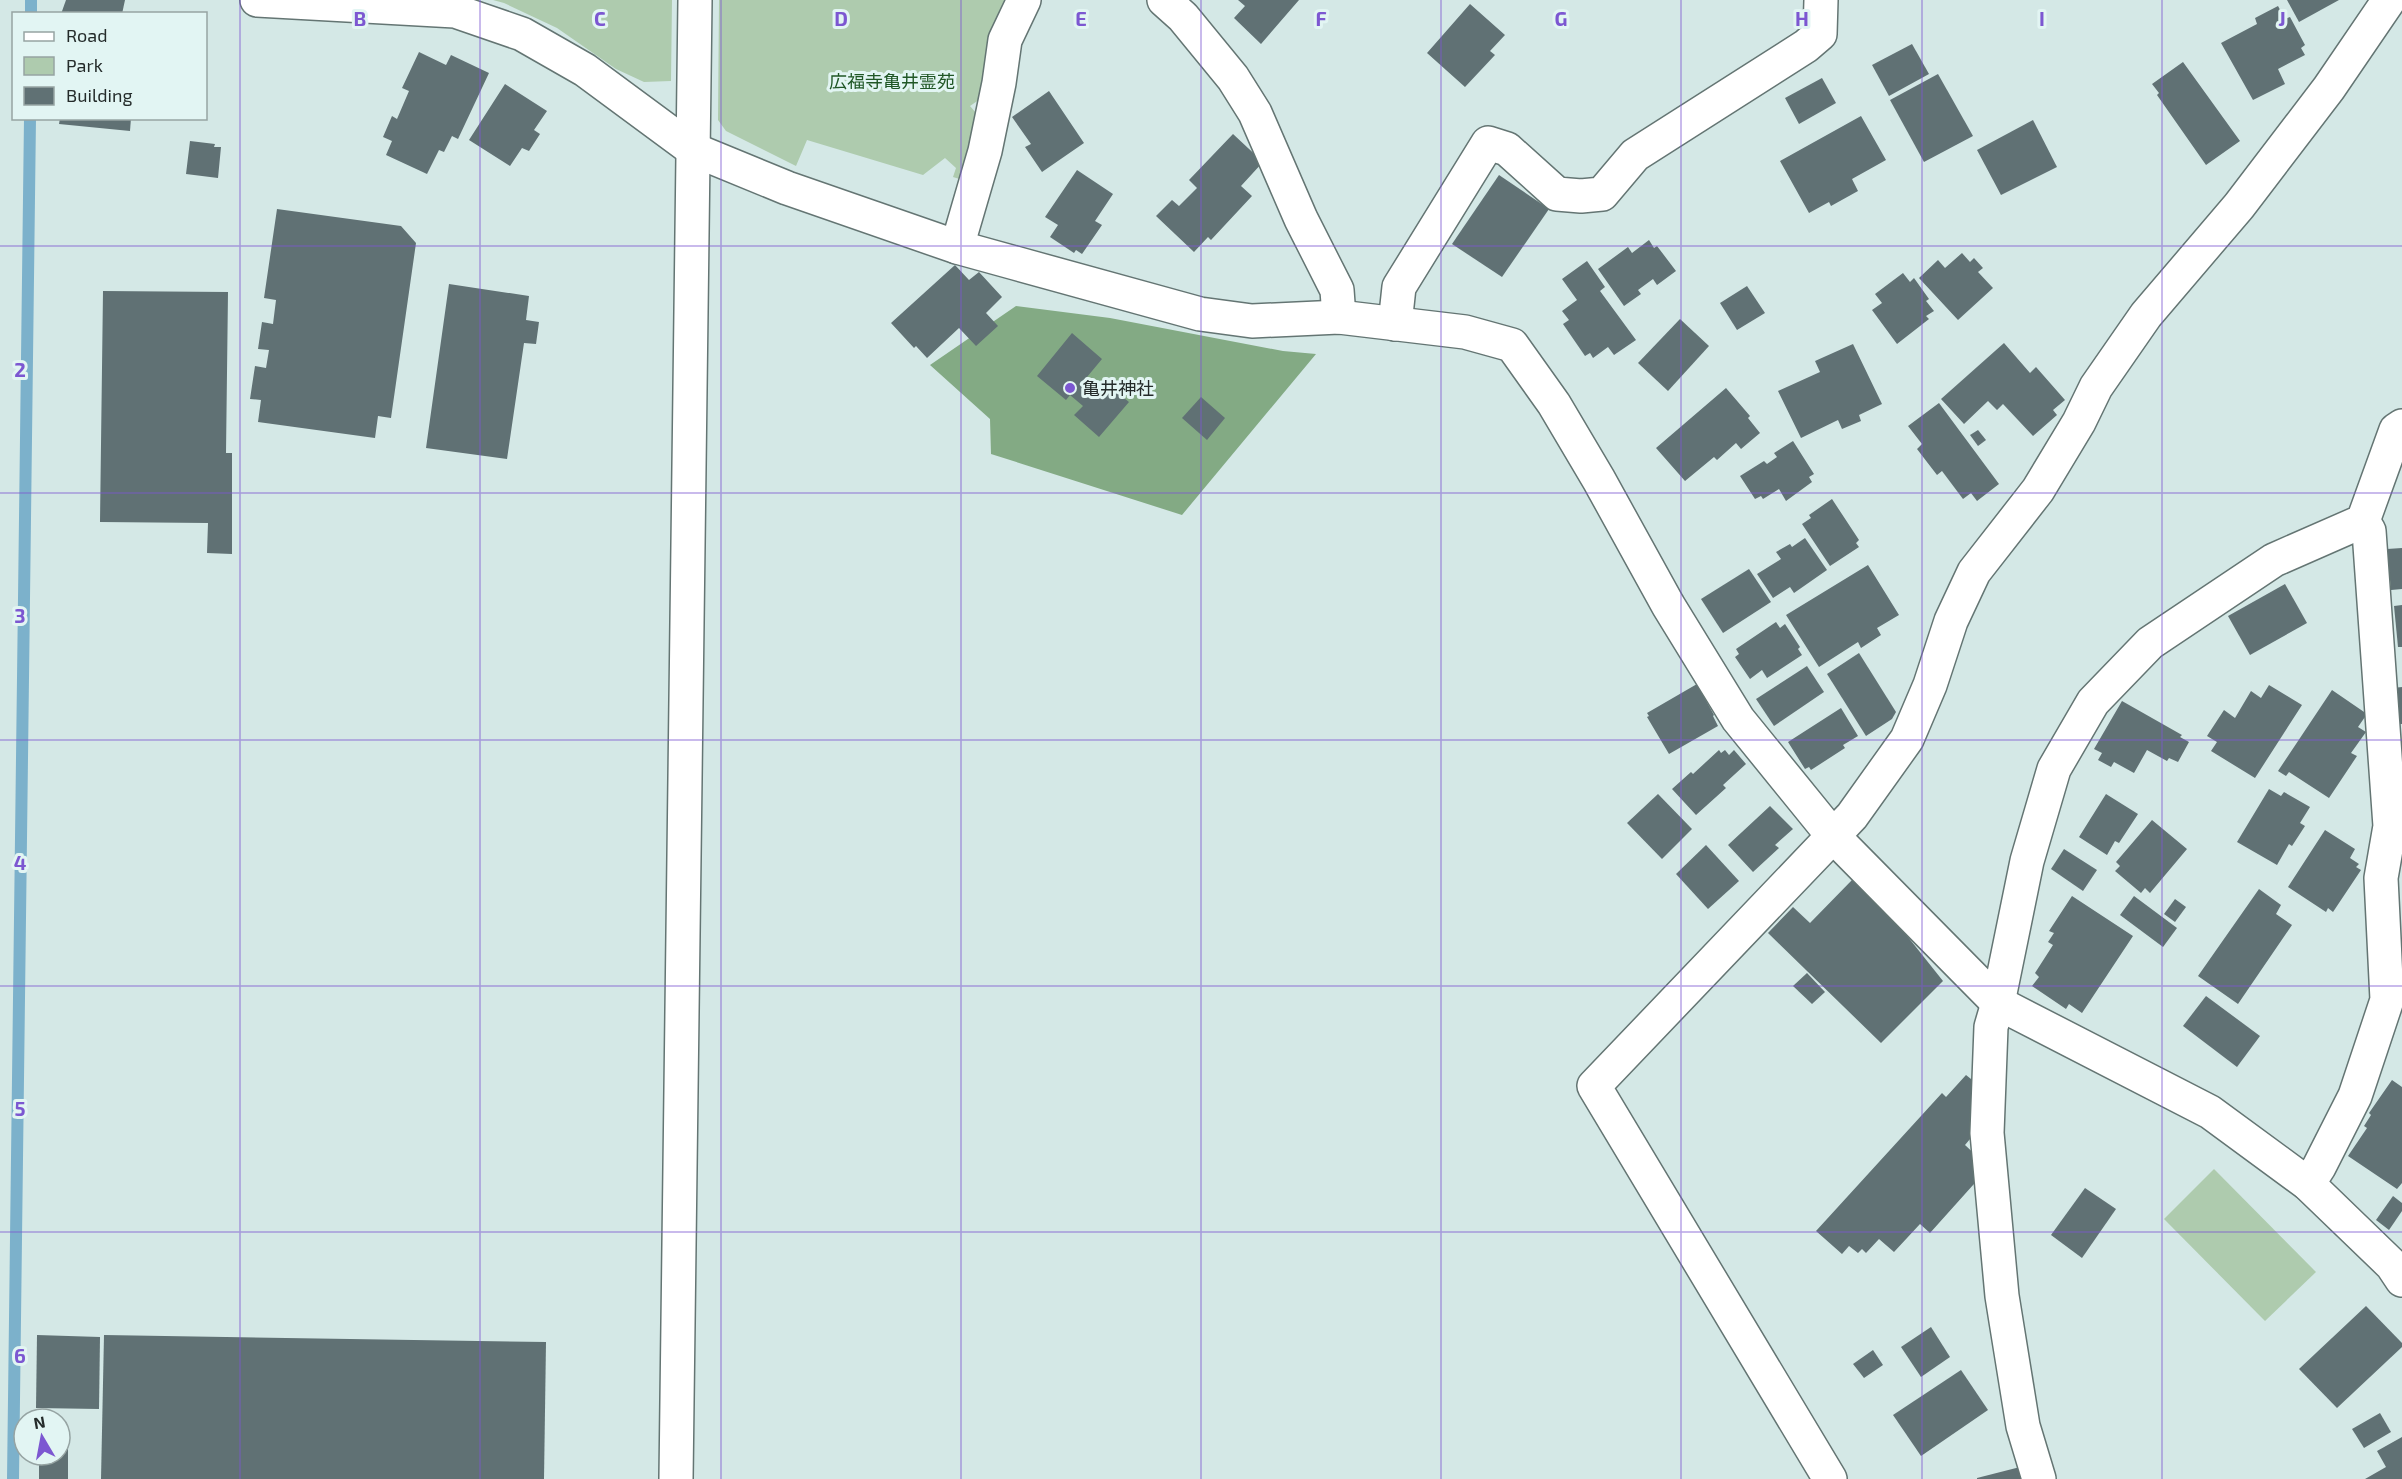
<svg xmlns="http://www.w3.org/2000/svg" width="2402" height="1479" viewBox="0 0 2402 1479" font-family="'Exo 2','Noto Sans JP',sans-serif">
	<rect width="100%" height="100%" fill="#d4e8e6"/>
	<!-- green -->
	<g fill="#aecbae">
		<path d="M493 0H672L671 81 644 82 616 69 557 28 504 3Z"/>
		<path d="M719 0H1014L986 95 970 106 983 121 969 182 953 177 956 168 945 158 923 175 807 140 796 166 726 131 718 120Z"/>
		<path d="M2214 1169 2316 1272 2265 1321 2164 1219Z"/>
	</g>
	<!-- forest -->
	<path fill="#83aa84" d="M1016 306 1110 318 1283 351 1316 354 1182 515 991 454 990 419 930 365Z"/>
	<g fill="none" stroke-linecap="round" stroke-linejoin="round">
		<!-- stream -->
		<g stroke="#7cb1cb" stroke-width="12">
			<path d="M31 14V0"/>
			<path d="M13 1479 30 118"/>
		</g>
	</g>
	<!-- building -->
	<g fill="#607174">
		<path d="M66 0H125L122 14H61Z"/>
		<path d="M1238 0H1299L1261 44 1234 18 1245 6Z"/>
		<path d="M2287 0H2339L2299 22Z"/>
		<path d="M1470 4 1505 35 1490 51 1495 55 1465 87 1427 53Z"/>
		<path d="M2278 6 2285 19 2290 17 2305 45 2301 48 2305 55 2278 69 2285 84 2253 100 2221 43 2257 24 2255 18Z"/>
		<path d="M1912 44 1929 74 1889 96 1872 65Z"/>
		<path d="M419 52 446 65 451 55 489 73 458 139 452 136 444 152 439 150 427 174 386 155 392 141 383 137 392 116 397 119 409 91 402 88Z"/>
		<path d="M2183 62 2240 141 2206 165 2157 95 2159 93 2152 84Z"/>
		<path d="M1938 74 1973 136 1924 162 1890 100Z"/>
		<path d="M1822 78 1836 103 1799 124 1785 98Z"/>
		<path d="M505 84 547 111 534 130 540 134 529 151 522 148 510 166 469 140Z"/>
		<path d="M1049 91 1084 143 1042 172 1025 147 1031 144 1012 117Z"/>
		<path d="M1861 116 1886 160 1852 179 1858 191 1831 206 1829 202 1809 213 1780 161Z"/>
		<path d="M60 118H131L130 131 59 124Z"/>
		<path d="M2033 120 2057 167 2001 195 1977 150Z"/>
		<path d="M1233 134 1263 162 1241 186 1252 196 1211 240 1208 237 1194 252 1156 216 1172 200 1179 206 1197 188 1189 180Z"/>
		<path d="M190 141 215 144 214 147H221L218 178 186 174Z"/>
		<path d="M1077 170 1113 194 1095 221 1102 225 1082 254 1076 250 1074 253 1050 237 1058 225 1045 217Z"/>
		<path d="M1499 175 1549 209 1502 277 1452 244Z"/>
		<path d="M277 209 401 226 416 243 391 418 378 416 375 438 258 422 261 400 250 399 255 366 266 368 269 350 258 349 262 322 273 324 276 300 264 298Z"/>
		<path d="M1649 240 1654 248 1657 246 1676 271 1657 285 1653 279 1638 290 1641 294 1624 306 1598 269 1628 247 1632 253Z"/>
		<path d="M1962 253 1970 262 1974 258 1983 268 1978 272 1993 288 1958 320 1919 278 1938 260 1945 268Z"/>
		<path d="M1587 261 1605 287 1600 291 1636 340 1614 355 1608 347 1593 358 1590 353 1585 356 1563 324 1569 320 1562 311 1577 300 1562 279Z"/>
		<path d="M955 265 969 280 979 272 1002 297 986 313 998 326 976 346 959 328 927 358 916 346 914 348 891 323Z"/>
		<path d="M1903 273 1910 282 1914 278 1929 299 1926 301 1934 311 1926 316 1929 319 1897 344 1872 310 1882 303 1875 294Z"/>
		<path d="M449 284 529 296 526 320 539 322 536 344 524 343 507 459 426 448Z"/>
		<path d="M1747 286 1765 313 1737 330 1720 303Z"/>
		<path d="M103 291 228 292 226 453H232V554L207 553 208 523 100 522Z"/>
		<path d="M1680 319 1709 346 1668 391 1638 363Z"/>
		<path d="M1072 333 1102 359 1082 383 1094 393 1103 381 1129 402 1099 437 1074 415 1083 406 1070 395 1066 400 1037 376Z"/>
		<path d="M2004 343 2030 373 2036 367 2065 400 2053 410 2057 415 2033 436 2003 404 1997 410 1988 401 1964 424 1941 399Z"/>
		<path d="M1853 344 1882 404 1859 415 1861 421 1842 429 1838 420 1801 438 1778 391 1820 372 1815 361Z"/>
		<path d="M1726 388 1750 416 1748 418 1760 433 1741 449 1736 443 1717 460 1714 457 1685 481 1656 448Z"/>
		<path d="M1201 397 1225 418 1207 440 1182 418Z"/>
		<path d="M1939 403 1999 484 1977 501 1971 493 1963 499 1942 471 1937 475 1917 449 1922 444 1908 426Z"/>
		<path d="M1978 430 1986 440 1978 446 1970 435Z"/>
		<path d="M1793 441 1814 474 1809 477 1812 482 1786 501 1779 489 1763 499 1761 496 1755 499 1740 476 1764 461 1767 464 1777 457 1774 453Z"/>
		<path d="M1832 499 1859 540 1856 543 1859 547 1830 566 1802 524 1811 518 1809 515Z"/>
		<path d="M1805 538 1827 570 1794 593 1790 587 1773 598 1757 574 1781 559 1776 552 1790 544 1792 547Z"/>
		<path d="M2402 548V589L2391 590 2387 549Z"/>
		<path d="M1868 565 1899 615 1877 628 1881 635 1861 648 1858 642 1819 667 1786 615Z"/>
		<path d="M1749 569 1771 602 1723 633 1701 599Z"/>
		<path d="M2285 584 2307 623 2250 655 2228 616Z"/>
		<path d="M2402 605V647H2398L2394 606Z"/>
		<path d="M1776 622 1780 628 1785 624 1800 647 1798 649 1802 655 1767 678 1762 670 1750 679 1735 657 1739 654 1736 649Z"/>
		<path d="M1859 653 1896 712 1892 719 1866 736 1827 674Z"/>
		<path d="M1807 666 1824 692 1774 726 1756 699Z"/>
		<path d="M1697 684 1714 715 1713 716 1718 726 1669 754 1647 717 1649 716 1647 713Z"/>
		<path d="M2269 685 2302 705 2255 778 2211 751 2217 742 2207 736 2224 710 2235 718 2251 691 2261 698Z"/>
		<path d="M2402 687V724H2396L2393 688Z"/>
		<path d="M2332 690 2367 714 2358 727 2366 732 2351 753 2357 756 2329 798 2289 772 2286 776 2278 771Z"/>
		<path d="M2122 701 2182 735 2180 737 2189 742 2178 762 2169 758 2167 761 2147 750 2134 773 2114 762 2111 767 2098 760 2102 753 2094 749Z"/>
		<path d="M1841 708 1858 736 1843 745 1845 748 1811 770 1809 767 1805 769 1788 742Z"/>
		<path d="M1719 750 1721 753 1725 750 1729 755 1734 750 1746 764 1723 785 1726 788 1696 815 1672 789 1691 772 1693 774Z"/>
		<path d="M2269 789 2281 796 2284 792 2310 807 2300 823 2305 826 2292 846 2289 844 2277 865 2237 842Z"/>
		<path d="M1658 794 1692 829 1662 859 1627 823Z"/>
		<path d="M2106 794 2138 814 2119 843 2115 841 2107 855 2079 837Z"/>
		<path d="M1770 806 1793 829 1775 845 1779 848 1753 872 1728 845Z"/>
		<path d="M2152 820 2187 849 2150 893 2145 888 2141 893 2115 871 2120 866 2116 862Z"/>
		<path d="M2325 830 2355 849 2350 858 2359 864 2356 867 2361 870 2333 912 2328 908 2326 912 2288 887Z"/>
		<path d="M1706 845 1739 881 1708 909 1676 874Z"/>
		<path d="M2064 849 2097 870 2083 891 2051 869Z"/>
		<path d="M1852 880 1904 932 1943 981 1881 1043 1768 933 1793 907 1810 923Z"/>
		<path d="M2259 889 2281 905 2276 914 2292 925 2238 1004 2198 976Z"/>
		<path d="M2072 896 2133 936 2082 1013 2069 1004 2066 1009 2032 986 2039 977 2035 973 2053 945 2048 942 2054 933 2049 931Z"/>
		<path d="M2134 896 2177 928 2163 947 2120 915Z"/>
		<path d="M2175 899 2186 907 2175 922 2164 914Z"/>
		<path d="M1807 973 1825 992 1812 1004 1793 986Z"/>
		<path d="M2206 996 2260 1036 2237 1067 2183 1026Z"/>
		<path d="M1966 1075 1976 1083 1980 1127 1965 1145 1981 1160 1982 1175 1930 1233 1920 1224 1894 1252 1879 1239 1866 1253 1862 1249 1858 1253 1849 1246 1842 1254 1816 1231 1942 1093 1946 1097Z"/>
		<path d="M2392 1080 2402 1087V1183L2397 1189 2348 1156 2367 1128 2364 1126 2371 1115 2369 1113Z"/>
		<path d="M2085 1188 2116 1209 2082 1258 2051 1235Z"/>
		<path d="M2393 1196 2402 1203V1211L2389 1230 2376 1220Z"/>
		<path d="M2366 1306 2402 1343V1347L2337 1408 2299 1369Z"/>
		<path d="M1931 1327 1950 1357 1921 1377 1901 1347Z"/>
		<path d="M37 1335 100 1337 99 1409 36 1408Z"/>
		<path d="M104 1335 546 1342 544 1479H101Z"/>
		<path d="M1873 1350 1883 1365 1864 1378 1853 1364Z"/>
		<path d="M1961 1370 1988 1410 1921 1456 1893 1415Z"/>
		<path d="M2380 1413 2391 1432 2364 1448 2352 1429Z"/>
		<path d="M60 1431H68V1479H39V1455H60Z"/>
		<path d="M2402 1437V1479H2365L2386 1467 2377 1451Z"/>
		<path d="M2024 1466 2027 1479H1977V1478Z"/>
	</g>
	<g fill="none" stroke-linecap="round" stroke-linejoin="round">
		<defs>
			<g id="street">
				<path d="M257 0 455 11 522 34 585 70 692 149 787 188 957 247 1015 263 1200 314 1252 321 1339 317 1465 332 1512 345 1554 404 1599 480 1668 605 1738 719 1833 836 1998 1003 2210 1112 2308 1184 2392 1265 2402 1280"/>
				<path d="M1164 0 1183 17 1233 78 1255 113 1301 219 1337 290 1339 317"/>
				<path d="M957 247 985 151 999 83 1005 40 1024 0"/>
				<path d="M1395 324 1399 287 1488 143 1507 149 1557 194 1581 196 1602 194 1635 155 1806 46 1820 34 1821 0"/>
				<path d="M2308 1184 2319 1167 2355 1096 2387 1000 2381 878 2390 826 2369 531 2363 521"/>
				<path d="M676 1479 695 0"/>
				<path d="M1830 1479 1594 1086 1833 836 1852 816 1907 739 1930 685 1951 621 1974 572 2038 490 2079 422 2096 387 2146 315 2239 206 2329 88 2389 0"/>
				<path d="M2039 1479 2023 1426 2002 1296 1987 1133 1991 1027 1998 1003 2027 861 2054 769 2093 702 2150 643 2274 560 2363 521 2396 430 2402 426"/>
			</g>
		</defs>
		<!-- street casing -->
		<use href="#street" stroke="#647573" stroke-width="36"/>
		<!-- street -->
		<use href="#street" stroke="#fff" stroke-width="33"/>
	</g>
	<!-- grid -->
	<path fill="none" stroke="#7c57d1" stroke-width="1.5" stroke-opacity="0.55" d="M240 0V1479M480 0V1479M721 0V1479M961 0V1479M1201 0V1479M1441 0V1479M1681 0V1479M1922 0V1479M2162 0V1479M0 246H2402M0 493H2402M0 740H2402M0 986H2402M0 1232H2402"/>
	<!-- markers -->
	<circle fill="#7c57d1" stroke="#e2f5f3" stroke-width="2" cx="1070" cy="388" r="6"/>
	<g text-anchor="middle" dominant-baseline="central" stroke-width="6" stroke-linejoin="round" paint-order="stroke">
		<!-- park labels -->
		<g font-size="18" fill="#205726" stroke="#e2f5f3">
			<text x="892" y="81">広福寺亀井霊苑</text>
		</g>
		<!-- poi labels -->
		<g font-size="18" fill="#242b2a" stroke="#e2f5f3" text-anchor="start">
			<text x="1082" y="388">亀井神社</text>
		</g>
	</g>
	<g font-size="20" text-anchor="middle" font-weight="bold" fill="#7c57d1" stroke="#e2f5f3" stroke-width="6" stroke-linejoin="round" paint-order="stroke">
		<text x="360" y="26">B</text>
		<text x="600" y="26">C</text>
		<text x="841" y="26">D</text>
		<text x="1081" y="26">E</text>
		<text x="1321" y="26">F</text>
		<text x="1561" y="26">G</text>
		<text x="1802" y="26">H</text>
		<text x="2042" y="26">I</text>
		<text x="2282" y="26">J</text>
		<text x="20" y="377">2</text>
		<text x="20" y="623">3</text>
		<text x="20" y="870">4</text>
		<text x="20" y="1116">5</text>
		<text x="20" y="1363">6</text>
	</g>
	<!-- legend -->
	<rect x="12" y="12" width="195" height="108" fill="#e2f5f3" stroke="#96a4a3" stroke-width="1.5"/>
	<rect x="24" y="32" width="30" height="9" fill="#ffffff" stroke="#96a4a3" stroke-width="1.5"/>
	<text x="66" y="42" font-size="18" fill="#242b2a">Road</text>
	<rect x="24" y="57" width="30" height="18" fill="#aecbae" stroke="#96a4a3" stroke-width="1.5"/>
	<text x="66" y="72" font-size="18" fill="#242b2a">Park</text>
	<rect x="24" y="87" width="30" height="18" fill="#607174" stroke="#96a4a3" stroke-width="1.5"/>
	<text x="66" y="102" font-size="18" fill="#242b2a">Building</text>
	<!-- north arrow -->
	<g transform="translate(42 1437) rotate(350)"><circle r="28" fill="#e2f5f3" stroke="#96a4a3" stroke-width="1.5"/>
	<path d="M0-4.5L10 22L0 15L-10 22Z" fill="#7c57d1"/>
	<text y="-9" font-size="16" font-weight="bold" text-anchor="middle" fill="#242b2a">N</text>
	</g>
</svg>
